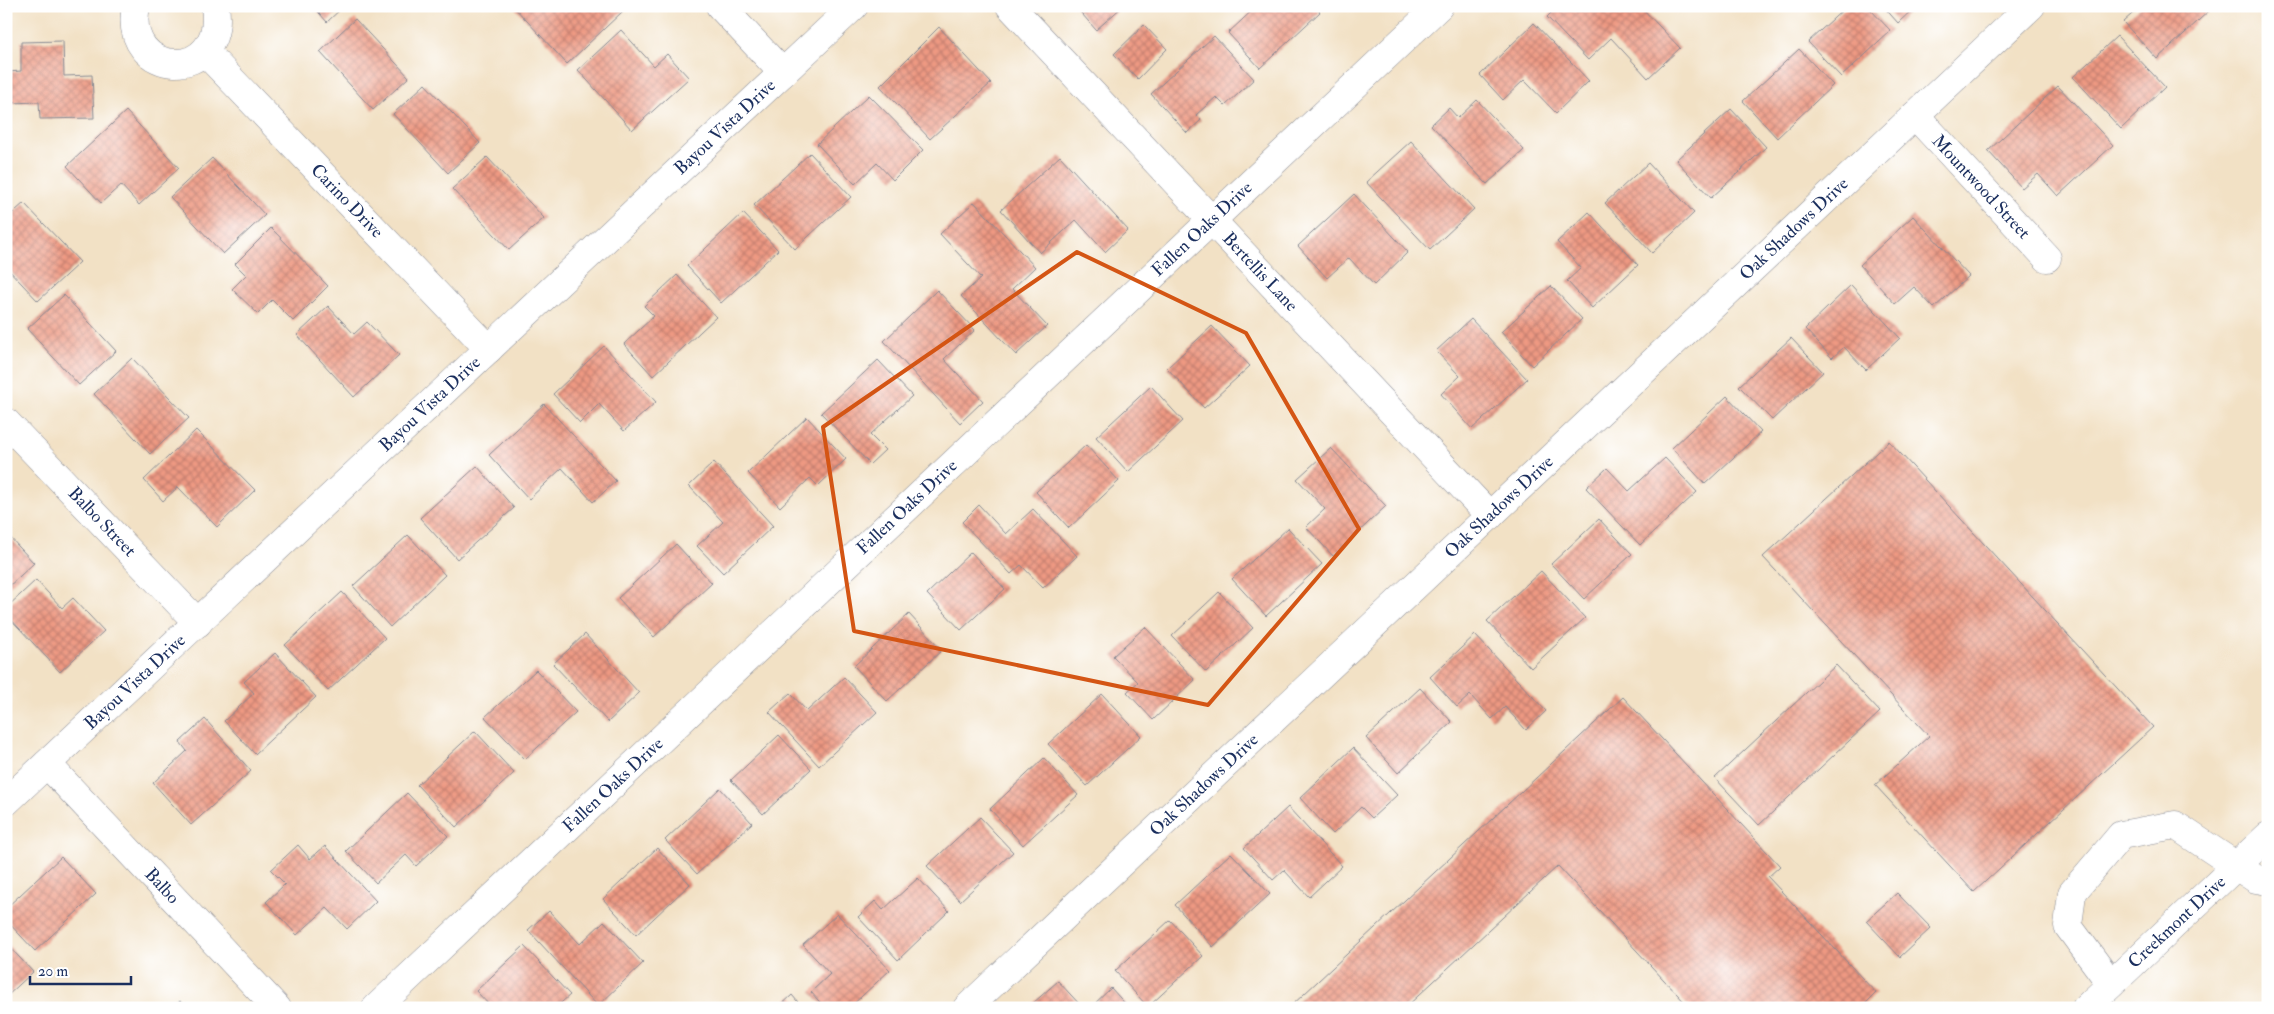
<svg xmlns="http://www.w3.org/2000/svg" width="2274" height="1014" viewBox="0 0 2274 1014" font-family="'IM FELL Double Pica',serif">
	<defs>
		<pattern id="building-cross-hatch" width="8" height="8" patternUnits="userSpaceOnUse" patternTransform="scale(1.25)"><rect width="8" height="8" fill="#ee9982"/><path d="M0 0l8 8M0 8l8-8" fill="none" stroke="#c07d6e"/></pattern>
	</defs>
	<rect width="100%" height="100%" fill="#fff"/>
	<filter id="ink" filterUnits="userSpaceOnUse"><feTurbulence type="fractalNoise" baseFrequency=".02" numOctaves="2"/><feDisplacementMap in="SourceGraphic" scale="10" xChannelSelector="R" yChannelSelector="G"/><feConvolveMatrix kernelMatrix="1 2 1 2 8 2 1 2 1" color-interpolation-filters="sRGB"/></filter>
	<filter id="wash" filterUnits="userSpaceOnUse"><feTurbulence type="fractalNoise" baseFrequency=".0096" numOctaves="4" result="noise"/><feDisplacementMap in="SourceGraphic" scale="20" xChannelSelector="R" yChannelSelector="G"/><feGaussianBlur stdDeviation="1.12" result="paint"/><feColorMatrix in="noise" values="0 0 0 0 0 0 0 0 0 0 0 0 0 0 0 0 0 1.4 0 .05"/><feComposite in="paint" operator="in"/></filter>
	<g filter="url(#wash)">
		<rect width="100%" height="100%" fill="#f2e1c5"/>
		<g id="blocks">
			<!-- building -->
			<g fill="url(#building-cross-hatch)">
				<path d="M313 6H344L327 22Z"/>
				<path d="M513 6H619L623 11 567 64Z"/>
				<path d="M1075 6H1123L1096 30Z"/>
				<path d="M1257 6H1314L1320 12 1260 68 1228 33Z"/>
				<path d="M1558 6H1640L1680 48 1648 78 1611 38 1588 60 1547 17Z"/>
				<path d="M1847 6H1867L1891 31 1841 77 1808 42Z"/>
				<path d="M1883 6H1916L1898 23Z"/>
				<path d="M2141 6H2211L2212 8 2157 59 2123 22Z"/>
				<path d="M355 19 409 77 373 110 320 52Z"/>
				<path d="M1534 23 1589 81 1556 113 1524 80 1503 100 1480 75Z"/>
				<path d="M1144 25 1167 49 1138 79 1114 54Z"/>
				<path d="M939 27 991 83 930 139 880 86Z"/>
				<path d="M621 30 654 66 667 54 689 78 632 130 578 70Z"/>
				<path d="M1214 36 1254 79 1225 106 1216 97 1196 115 1201 120 1187 133 1151 94Z"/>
				<path d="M2117 36 2165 87 2121 129 2073 77Z"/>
				<path d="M63 41 64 76 92 75 94 118 40 119 39 102 10 103 8 72 21 71V42Z"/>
				<path d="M1799 49 1833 85 1777 138 1743 101Z"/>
				<path d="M425 84 480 143 448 173 393 114Z"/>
				<path d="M2058 86 2113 145 2058 196 2038 174 2022 188 1988 151Z"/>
				<path d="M869 95 923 150 893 180 877 163 855 184 817 144Z"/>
				<path d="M1477 100 1524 150 1487 184 1431 125 1449 108 1458 118Z"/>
				<path d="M1731 109 1766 147 1711 198 1676 160Z"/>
				<path d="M126 111 179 168 139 205 121 185 101 203 67 166Z"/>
				<path d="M1411 141 1474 209 1430 250 1366 182Z"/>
				<path d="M810 153 851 197 795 249 754 205Z"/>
				<path d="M1060 156 1128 230 1105 252 1076 220 1040 253 1001 210Z"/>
				<path d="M487 157 544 218 509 250 452 189Z"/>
				<path d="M212 158 265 215 223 254 170 197Z"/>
				<path d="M1648 163 1694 213 1652 253 1605 203Z"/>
				<path d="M1354 194 1408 252 1374 285 1349 258 1327 278 1298 246Z"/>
				<path d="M974 202 1035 267 1012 289 1047 326 1016 355 961 296 981 278 940 234Z"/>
				<path d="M24 203 80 262 38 301 6 267V219Z"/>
				<path d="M1589 212 1638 265 1592 308 1567 281 1581 268 1557 242Z"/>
				<path d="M743 213 778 250 721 303 687 266Z"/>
				<path d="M1913 216 1969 276 1934 308 1914 287 1895 304 1860 265Z"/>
				<path d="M271 228 328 286 293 321 272 300 258 314 232 289 246 275 235 264Z"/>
				<path d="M677 275 716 317 653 376 624 344 654 316 644 306Z"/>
				<path d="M1851 285 1900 338 1866 370 1844 347 1832 358 1805 329Z"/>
				<path d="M1551 286 1582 319 1532 366 1501 332Z"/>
				<path d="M937 290 975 330 944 359 983 401 960 423 884 341Z"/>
				<path d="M64 295 116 351 79 385 27 329Z"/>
				<path d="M328 306 354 334 367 322 399 355 354 397 297 335Z"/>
				<path d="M1471 319 1527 379 1472 429 1441 394 1460 376 1436 351Z"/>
				<path d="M1212 326 1250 366 1204 408 1167 368Z"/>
				<path d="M1791 338 1823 372 1772 420 1739 386Z"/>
				<path d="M604 346 656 402 624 431 599 404 580 423 553 394Z"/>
				<path d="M132 358 189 418 150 454 94 394Z"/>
				<path d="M878 360 912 396 870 435 885 450 870 464 821 413Z"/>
				<path d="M1151 386 1183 421 1128 472 1096 437Z"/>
				<path d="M1727 396 1761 432 1705 484 1672 448Z"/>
				<path d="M544 404 616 481 593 502 562 468 529 499 489 455Z"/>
				<path d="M807 417 846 459 818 486 810 478 780 507 748 473Z"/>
				<path d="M196 430 255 490 217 527 178 487 163 501 144 480Z"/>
				<path d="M1889 441 2153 727 1974 892 1875 785 1929 736 1763 557Z"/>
				<path d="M1086 445 1119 481 1069 528 1036 492Z"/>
				<path d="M1331 448 1386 506 1333 556 1306 527 1325 509 1297 479Z"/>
				<path d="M1665 458 1697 492 1640 545 1586 488 1607 468 1629 491Z"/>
				<path d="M714 462 773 526 723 573 697 546 723 522 689 486Z"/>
				<path d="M477 466 514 508 457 559 420 518Z"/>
				<path d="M979 505 1006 534 1033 509 1077 556 1043 588 1021 565 1011 574 962 522Z"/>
				<path d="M1599 519 1632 554 1584 599 1551 564Z"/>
				<path d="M1288 528 1322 564 1266 616 1232 579Z"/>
				<path d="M6 533 34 563 6 589Z"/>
				<path d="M408 535 445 575 390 627 353 586Z"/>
				<path d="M676 544 712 583 654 637 618 598Z"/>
				<path d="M971 552 1005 589 961 630 927 594Z"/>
				<path d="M1541 571 1585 618 1531 668 1487 621Z"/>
				<path d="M36 580 62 608 73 598 104 631 60 672 6 614V608Z"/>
				<path d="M342 592 385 638 328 691 285 645Z"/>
				<path d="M1219 592 1253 628 1206 672 1172 636Z"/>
				<path d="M909 614 942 650 887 701 854 666Z"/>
				<path d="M1145 627 1195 680 1153 720 1127 692 1138 682 1113 656Z"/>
				<path d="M585 634 639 693 608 722 553 664Z"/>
				<path d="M1475 635 1546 711 1526 730 1505 707 1492 719 1470 695 1457 707 1430 677Z"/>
				<path d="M275 653 316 697 255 754 224 721 254 693 244 682Z"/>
				<path d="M1836 665 1880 712 1759 825 1715 778Z"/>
				<path d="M536 670 576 712 525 759 485 717Z"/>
				<path d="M844 677 877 712 819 766 769 712 790 693 807 711Z"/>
				<path d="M1420 688 1452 722 1398 773 1366 738Z"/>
				<path d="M1102 694 1141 736 1087 786 1048 744Z"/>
				<path d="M1623 697 1780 866 1768 877 1876 993 1861 1008H1690L1558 866 1405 1008H1289Z"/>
				<path d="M205 719 251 771 191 825 153 783 187 751 180 742Z"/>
				<path d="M475 731 514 773 456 827 417 785Z"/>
				<path d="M779 735 811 769 763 814 731 780Z"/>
				<path d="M1353 748 1397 795 1372 818 1361 807 1333 834 1300 798Z"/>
				<path d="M1044 758 1078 795 1023 845 990 809Z"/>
				<path d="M720 788 752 823 697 874 665 840Z"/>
				<path d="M407 793 448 836 416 866 406 855 376 883 346 851Z"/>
				<path d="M1288 807 1342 866 1309 897 1284 870 1273 880 1244 848Z"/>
				<path d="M980 817 1013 852 960 901 927 866Z"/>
				<path d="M298 845 310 859 325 846 376 901 347 929 327 908 297 935 266 902 285 884 271 870Z"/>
				<path d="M657 848 690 884 636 935 603 899Z"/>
				<path d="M1231 853 1270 894 1213 947 1175 905Z"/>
				<path d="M61 857 96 894 35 951 6 920V908Z"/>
				<path d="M918 878 949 911 898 960 858 917 875 901 883 910Z"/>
				<path d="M1897 893 1931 928 1900 957 1866 921Z"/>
				<path d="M549 911 580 944 604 921 643 963 598 1006 528 930Z"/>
				<path d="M837 914 890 970 849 1008H825L811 992 830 974 803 945Z"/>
				<path d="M1170 920 1203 956 1148 1007 1115 971Z"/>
				<path d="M6 943 33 972 6 997Z"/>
				<path d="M524 946 570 995 555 1008H492L476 991Z"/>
				<path d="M1058 981 1083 1008H1036L1032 1004Z"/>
				<path d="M1111 988 1129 1008H1090Z"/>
				<path d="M792 995 803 1008H778Z"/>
				<path d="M180 1001 187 1008H172Z"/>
			</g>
		</g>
	</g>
	<g filter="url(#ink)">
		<use href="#blocks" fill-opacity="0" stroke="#868892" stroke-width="1"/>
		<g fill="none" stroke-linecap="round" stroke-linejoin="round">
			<defs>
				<g id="minor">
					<path d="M136 6C121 79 227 85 215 6"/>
					<path d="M720 6 783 73"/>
					<path d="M1010 6 1490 516"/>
					<path d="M205 52 489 349"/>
					<path d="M1915 115 2047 258"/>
					<path d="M6 422 198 623"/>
					<path d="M47 764 277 1008"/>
					<path d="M6 802 854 6"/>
					<path d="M2111 984 2068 926 2072 893 2121 835 2175 825 2256 879 2268 881"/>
					<path d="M376 1008 1439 6"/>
					<path d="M967 1008 2031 6"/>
					<path d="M2086 1008 2268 836"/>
				</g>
			</defs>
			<!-- minor casing -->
			<use href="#minor" stroke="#868892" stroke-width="29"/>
			<!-- minor -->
			<use href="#minor" stroke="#fff" stroke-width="28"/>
		</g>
	</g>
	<!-- marked area -->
	<path fill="none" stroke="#d45514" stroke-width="4" stroke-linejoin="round" d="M1077 252 1246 333 1359 529 1208 705 854 631 823 427Z"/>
	<g text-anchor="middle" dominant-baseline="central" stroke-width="4" stroke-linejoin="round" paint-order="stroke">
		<!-- street labels -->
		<g font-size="18" fill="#1b2f5e" stroke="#fff">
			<text transform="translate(725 127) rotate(-43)">Bayou Vista Drive</text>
			<text transform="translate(1981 187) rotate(47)">Mountwood Street</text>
			<text transform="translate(347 201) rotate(46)">Carino Drive</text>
			<text transform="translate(1202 229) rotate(-43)">Fallen Oaks Drive</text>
			<text transform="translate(1794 229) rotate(-43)">Oak Shadows Drive</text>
			<text transform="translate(1260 272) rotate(47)">Bertellis Lane</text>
			<text transform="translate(430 404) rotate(-43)">Bayou Vista Drive</text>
			<text transform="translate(907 507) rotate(-43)">Fallen Oaks Drive</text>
			<text transform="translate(1499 507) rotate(-43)">Oak Shadows Drive</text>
			<text transform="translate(102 522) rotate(46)">Balbo Street</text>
			<text transform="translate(135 682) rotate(-43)">Bayou Vista Drive</text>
			<text transform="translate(613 785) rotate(-43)">Fallen Oaks Drive</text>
			<text transform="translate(1204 785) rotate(-43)">Oak Shadows Drive</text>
			<text transform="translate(162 886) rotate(47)">Balbo</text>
			<text transform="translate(2177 922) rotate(-43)">Creekmont Drive</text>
		</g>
	</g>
	<!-- margin -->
	<rect width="2274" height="1014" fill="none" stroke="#fff" stroke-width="25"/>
	<!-- scale -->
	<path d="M30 976v8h101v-8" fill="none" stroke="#1b2f5e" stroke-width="2.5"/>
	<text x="38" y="976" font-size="15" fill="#1b2f5e" stroke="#ffffff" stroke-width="4" paint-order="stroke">20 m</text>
</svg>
